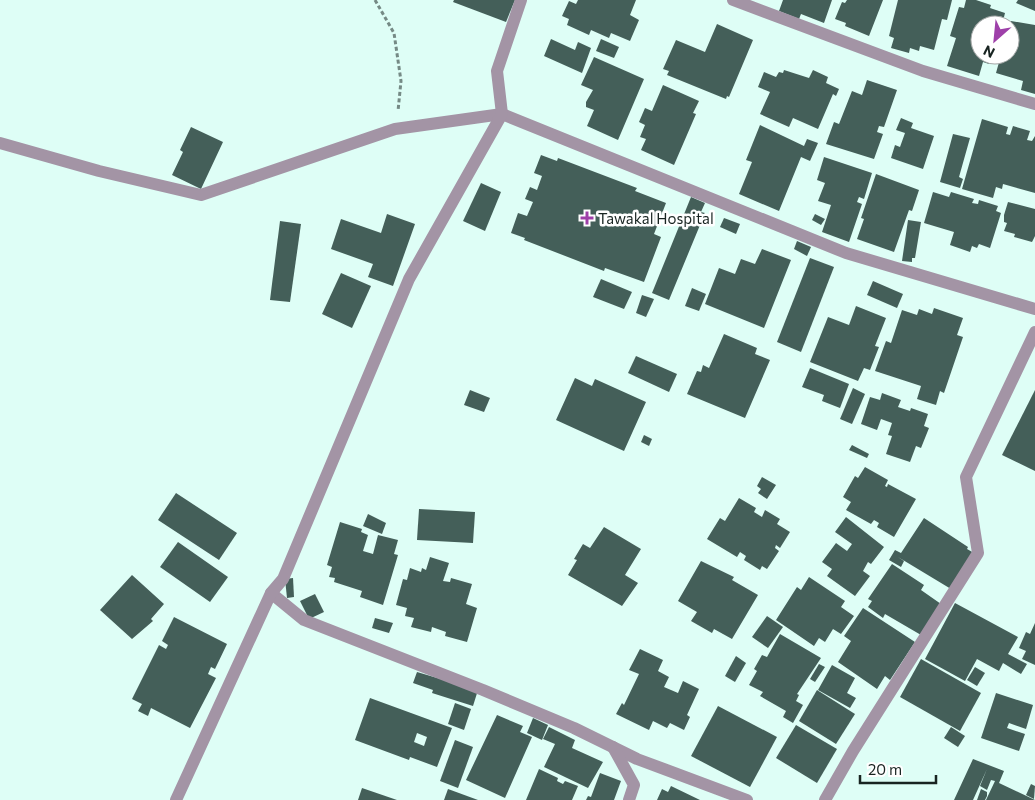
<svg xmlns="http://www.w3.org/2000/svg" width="1035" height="800" viewBox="0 0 1035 800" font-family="Commissioner,sans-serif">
	<rect width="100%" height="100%" fill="#defef6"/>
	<!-- building -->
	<g fill="#445f59" fill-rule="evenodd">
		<path d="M454 0H515L506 22 453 2Z"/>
		<path d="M578 0H636L630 15 639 20 630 41 611 33 609 38 591 30 589 35 567 25 569 19 562 16 569 1 576 4Z"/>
		<path d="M783 0H832L824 23 801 14 799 19 779 11Z"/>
		<path d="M847 0H883L869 36 845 26 846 23 835 19 842 2 845 3Z"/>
		<path d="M898 0H952L947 20 942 19 934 50 920 46 919 51 910 48 909 53 891 48 894 38 889 36Z"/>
		<path d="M966 0H976L991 5 990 8 1005 13 1002 25H980V55H992L989 64 983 62 979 76 947 66 956 38 950 36 959 7 964 8Z"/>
		<path d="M1018 0H1035V11L1016 3Z"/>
		<path d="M1011 21 1035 25V94L1021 90 1023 81 996 73 1001 55H1010Z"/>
		<path d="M717 24 753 40 729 97 727 96 726 99 667 75 669 71 663 69 676 40 705 52Z"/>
		<path d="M551 39 575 50 578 42 591 48 582 73 544 56Z"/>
		<path d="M601 39 619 47 614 58 596 51Z"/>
		<path d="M594 57 644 79 618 140 587 126 594 110 586 107V102L593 90 581 85Z"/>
		<path d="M784 70 809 78 813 70 828 77 826 83 839 89 836 96 833 94 818 129 793 118 789 127 760 114 770 92 758 87 764 72 776 77 779 72 783 73Z"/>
		<path d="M867 80 897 90 884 127 879 126 877 132 883 134 874 159 826 144 834 122 839 124 852 91 862 95Z"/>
		<path d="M663 85 699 101 693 113 696 114 674 165 641 150 646 139 640 137 645 125 639 122 645 108 652 111Z"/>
		<path d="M901 118 913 123 911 128 934 136 923 169 891 158 895 145 900 147 905 133 896 130Z"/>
		<path d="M982 119 1008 127 1006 134 1010 135 1013 126 1030 131 1027 140 1032 141 1035 136V193L1003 184 1002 189 996 187 993 198 962 189Z"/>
		<path d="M760 125 804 146 807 139 818 143 810 161 801 157 779 211 739 194 752 162 746 160Z"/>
		<path d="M191 127 223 142 201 189 172 175 183 152 180 150Z"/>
		<path d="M953 134 970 138 959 177 963 179 960 188 940 182Z"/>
		<path d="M541 155 557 161 558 158 637 188 635 191 666 203 654 234 661 237 644 282 605 268 604 271 524 240 525 238 511 233 518 213 527 216 533 202 525 199 530 187 537 190 542 176 534 173Z"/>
		<path d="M824 157 872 173 864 199 859 197 857 202 862 204 849 242 822 232 831 205 818 201 825 183 817 180Z"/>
		<path d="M876 174 919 190 912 211 909 210 894 252 857 239 864 219 861 218Z"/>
		<path d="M481 183 501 192 485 231 463 221Z"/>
		<path d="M933 192 949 197 951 192 974 199 972 203 978 204 979 200 998 206 996 211 1001 213 990 248 979 244 977 248 972 246 970 252 950 245 954 232 924 223Z"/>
		<path d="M691 197 705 203 701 212 705 213 669 300 652 293Z"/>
		<path d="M1008 202 1035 209V236L1032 242 1014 237 1015 234 1004 231 1007 223 1004 222V215Z"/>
		<path d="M387 214 415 224 393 286 368 277 373 264 331 249 341 219 381 233Z"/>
		<path d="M815 214 825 219 821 225 812 220Z"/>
		<path d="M724 218 740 224 736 234 720 227Z"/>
		<path d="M908 220 921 222 915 258H912V262L902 261Z"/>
		<path d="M280 221 301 224 290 302 270 300Z"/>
		<path d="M797 241 811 247 807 256 794 249Z"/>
		<path d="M762 249 791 260 764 328 705 304 719 268 735 274 741 259 755 264Z"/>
		<path d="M810 258 834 267 801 352 777 342Z"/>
		<path d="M341 273 371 286 352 328 322 314Z"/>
		<path d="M601 279 632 292 624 309 593 297Z"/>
		<path d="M873 281 903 294 897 308 867 295Z"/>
		<path d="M692 288 706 294 699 311 685 306Z"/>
		<path d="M642 295 654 299 646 317 636 313Z"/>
		<path d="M856 306 886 318 875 346 879 347 870 370 864 368 858 381 810 362 828 317 849 325Z"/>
		<path d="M934 308 963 318 957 335 963 337 944 393 940 391 936 405 917 399 921 386 875 371 886 341 891 343 902 310 917 315 919 309 932 314Z"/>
		<path d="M724 334 757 348 755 354 770 360 745 418 687 394 697 371 701 372 703 365 709 368Z"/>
		<path d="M636 356 677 374 669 392 628 373Z"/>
		<path d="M810 368 849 384 840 408 822 401 824 395 802 387Z"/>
		<path d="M575 378 592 386 595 379 646 402 624 451 556 420Z"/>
		<path d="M853 388 865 394 852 424 840 419Z"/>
		<path d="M470 390 490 398 484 412 464 405Z"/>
		<path d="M1035 390V471L1002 455Z"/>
		<path d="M882 393 901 400 898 407 910 411 911 408 928 414 924 426 929 428 921 448 916 446 910 462 886 454 892 436 888 435 892 423 881 419 877 430 861 424 870 397 880 400Z"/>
		<path d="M644 435 652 439 649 446 641 442Z"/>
		<path d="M852 445 869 454 867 458 849 450Z"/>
		<path d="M865 467 888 480 885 486 887 487 888 484 916 499 894 537 877 527 879 523 874 520 871 524 846 510 851 502 843 497 855 476 858 478Z"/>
		<path d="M762 477 776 485 767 499 758 493 761 489 757 486Z"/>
		<path d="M176 493 237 533 219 560 158 520Z"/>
		<path d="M739 498 756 508 754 512 762 517 765 510 780 519 777 524 790 532 780 548 776 545 775 548 779 551 767 569 762 566 760 570 744 560 746 556 740 552 737 557 707 539 720 518 725 521Z"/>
		<path d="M419 509 475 512 473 543 417 540Z"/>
		<path d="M368 514 386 523 382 534 363 526Z"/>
		<path d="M846 517 884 547 871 564 868 562 863 571 870 576 855 596 827 576 832 569 822 562 836 543 847 551 852 544 835 532Z"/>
		<path d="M924 518 968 547 967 549 974 553 951 589 898 557 904 561 901 567 889 560 895 550 901 553Z"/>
		<path d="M340 522 362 529 361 532 368 535 363 551 373 554 378 535 398 540 394 554 398 555 383 605 360 597 362 591 334 582 335 578 329 577 332 567 327 565Z"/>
		<path d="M604 527 641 549 625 575 638 583 622 606 568 575 577 560 574 559 583 544 590 548Z"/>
		<path d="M178 542 228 577 210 602 160 567Z"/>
		<path d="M430 557 449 563 443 581 450 582 451 578 472 584 466 604 477 608 467 642 445 636 446 632 432 627 431 632 411 627 414 618 405 616 407 608 396 605 403 579 407 580 410 568 421 572 422 568 426 570Z"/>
		<path d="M701 561 734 577 732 580 758 595 732 639 714 629 712 633 691 621 697 612 678 601Z"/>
		<path d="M892 564 924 585 921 590 941 604 921 635 885 614 883 618 868 607 872 601 868 599Z"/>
		<path d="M132 575 164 604 151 619 153 621 132 639 100 610Z"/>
		<path d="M809 577 845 601 841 607 854 616 841 634 833 629 825 642 819 638 814 646 776 620 797 587 801 590Z"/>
		<path d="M293 578 294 597 287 598 285 579Z"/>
		<path d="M315 594 324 612 309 619 300 601Z"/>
		<path d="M955 603 1018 637 1008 654 1027 664 1021 674 1003 663 999 671 977 659 965 681 925 659Z"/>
		<path d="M863 608 915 642 890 680 885 676 877 689 838 662 851 641 844 636Z"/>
		<path d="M767 616 783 627 768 648 752 637Z"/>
		<path d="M174 617 227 644 215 669 211 667 208 674 216 678 190 728 151 708 148 716 138 711 142 704 132 699 159 645 166 649 168 645 162 641Z"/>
		<path d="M375 618 393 623 389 633 372 628Z"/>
		<path d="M1035 623V665L1022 659 1026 651 1019 648 1026 632 1030 634Z"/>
		<path d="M780 634 821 658 797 694 799 695 796 701 803 705 793 723 783 717 786 711 760 696 763 692 749 685 757 671 754 669 762 655 767 657Z"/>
		<path d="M640 649 663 660 658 671 669 677 664 687 678 693 683 681 699 689 687 715 690 717 684 730 670 723 667 728 653 721 649 730 616 714 622 703 624 705 639 674 629 670Z"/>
		<path d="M736 656 746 663 735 682 725 676Z"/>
		<path d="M921 659 981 693 960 731 900 697Z"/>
		<path d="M819 664 825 667 815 682 810 679Z"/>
		<path d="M832 665 855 678 847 693 856 698 850 708 818 690Z"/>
		<path d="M975 667 985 673 977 686 967 680Z"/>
		<path d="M417 672 478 690 473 706 432 693 433 690 413 683Z"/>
		<path d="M817 690 855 714 836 744 799 721Z"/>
		<path d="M996 693 1033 705 1026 729 1009 723 1007 728 1025 734 1019 751 981 738Z"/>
		<path d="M370 698 452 728 437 767 410 757 409 760 355 740ZM417 733 427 737 424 746 414 742Z"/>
		<path d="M455 703 471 709 464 730 448 724Z"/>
		<path d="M718 706 777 737 750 787 691 756Z"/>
		<path d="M497 715 523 726 520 732 532 737 505 798 466 780Z"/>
		<path d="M533 718 548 725 542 740 527 733Z"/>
		<path d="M796 725 837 749 817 783 776 758Z"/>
		<path d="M549 727 575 740 572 748 603 762 588 788 544 767 555 744 543 739Z"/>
		<path d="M951 727 965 736 958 747 944 738Z"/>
		<path d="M455 740 473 747 458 788 440 781Z"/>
		<path d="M973 759 1004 771 999 783 1035 800H986L995 781 991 780 987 790 980 786 987 769 973 800H954Z"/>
		<path d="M539 769 558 778 557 781 563 784 565 781 578 786 572 800H526Z"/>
		<path d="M600 773 621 781 614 800H586L588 796 591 797Z"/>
		<path d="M1031 784 1035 786 1034 799 1026 795Z"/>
		<path d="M671 786 700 800H657L662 789 668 792Z"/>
		<path d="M362 788 397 800H358Z"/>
		<path d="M448 789 478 800H444Z"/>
		<path d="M981 789 987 792V796L985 800H977Z"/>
	</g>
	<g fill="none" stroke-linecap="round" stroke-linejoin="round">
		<!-- path -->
		<path stroke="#758a85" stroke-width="3" stroke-dasharray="4 2.5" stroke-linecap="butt" d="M375 0 394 33 401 81 398 111"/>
		<!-- minor -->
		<g stroke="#a394a5" stroke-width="12">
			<path d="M733 0 923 71 1035 104"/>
			<path d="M0 143 99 171 201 195 395 129 502 114 846 253 1035 309"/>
			<path d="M271 593 304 620 483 690 574 728 637 759 747 800"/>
			<path d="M613 747 634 785 629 800"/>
			<path d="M176 800 271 593 283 579 409 279 502 114 497 71 521 0"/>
			<path d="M825 800 853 751 978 553 966 477 1035 332"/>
		</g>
	</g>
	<!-- markers -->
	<path fill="#9e40a9" stroke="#fff" stroke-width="2" d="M584.5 210.5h5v5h5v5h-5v5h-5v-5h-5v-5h5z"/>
	<g text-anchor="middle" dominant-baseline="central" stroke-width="5" stroke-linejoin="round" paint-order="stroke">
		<!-- poi labels -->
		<g font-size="15" fill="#182421" stroke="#fff" text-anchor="start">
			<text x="598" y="218">Tawakal Hospital</text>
		</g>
	</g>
	<!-- north arrow -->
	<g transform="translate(995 40) rotate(207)"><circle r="24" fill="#ffffff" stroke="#a3a7a6"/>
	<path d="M0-4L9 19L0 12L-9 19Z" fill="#9e40a9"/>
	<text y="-8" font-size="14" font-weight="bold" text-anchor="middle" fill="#182421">N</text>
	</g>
	<!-- scale -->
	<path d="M860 775v8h76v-8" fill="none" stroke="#182421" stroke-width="2.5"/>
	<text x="868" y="775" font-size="15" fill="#182421" stroke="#ffffff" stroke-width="4" paint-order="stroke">20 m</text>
</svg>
